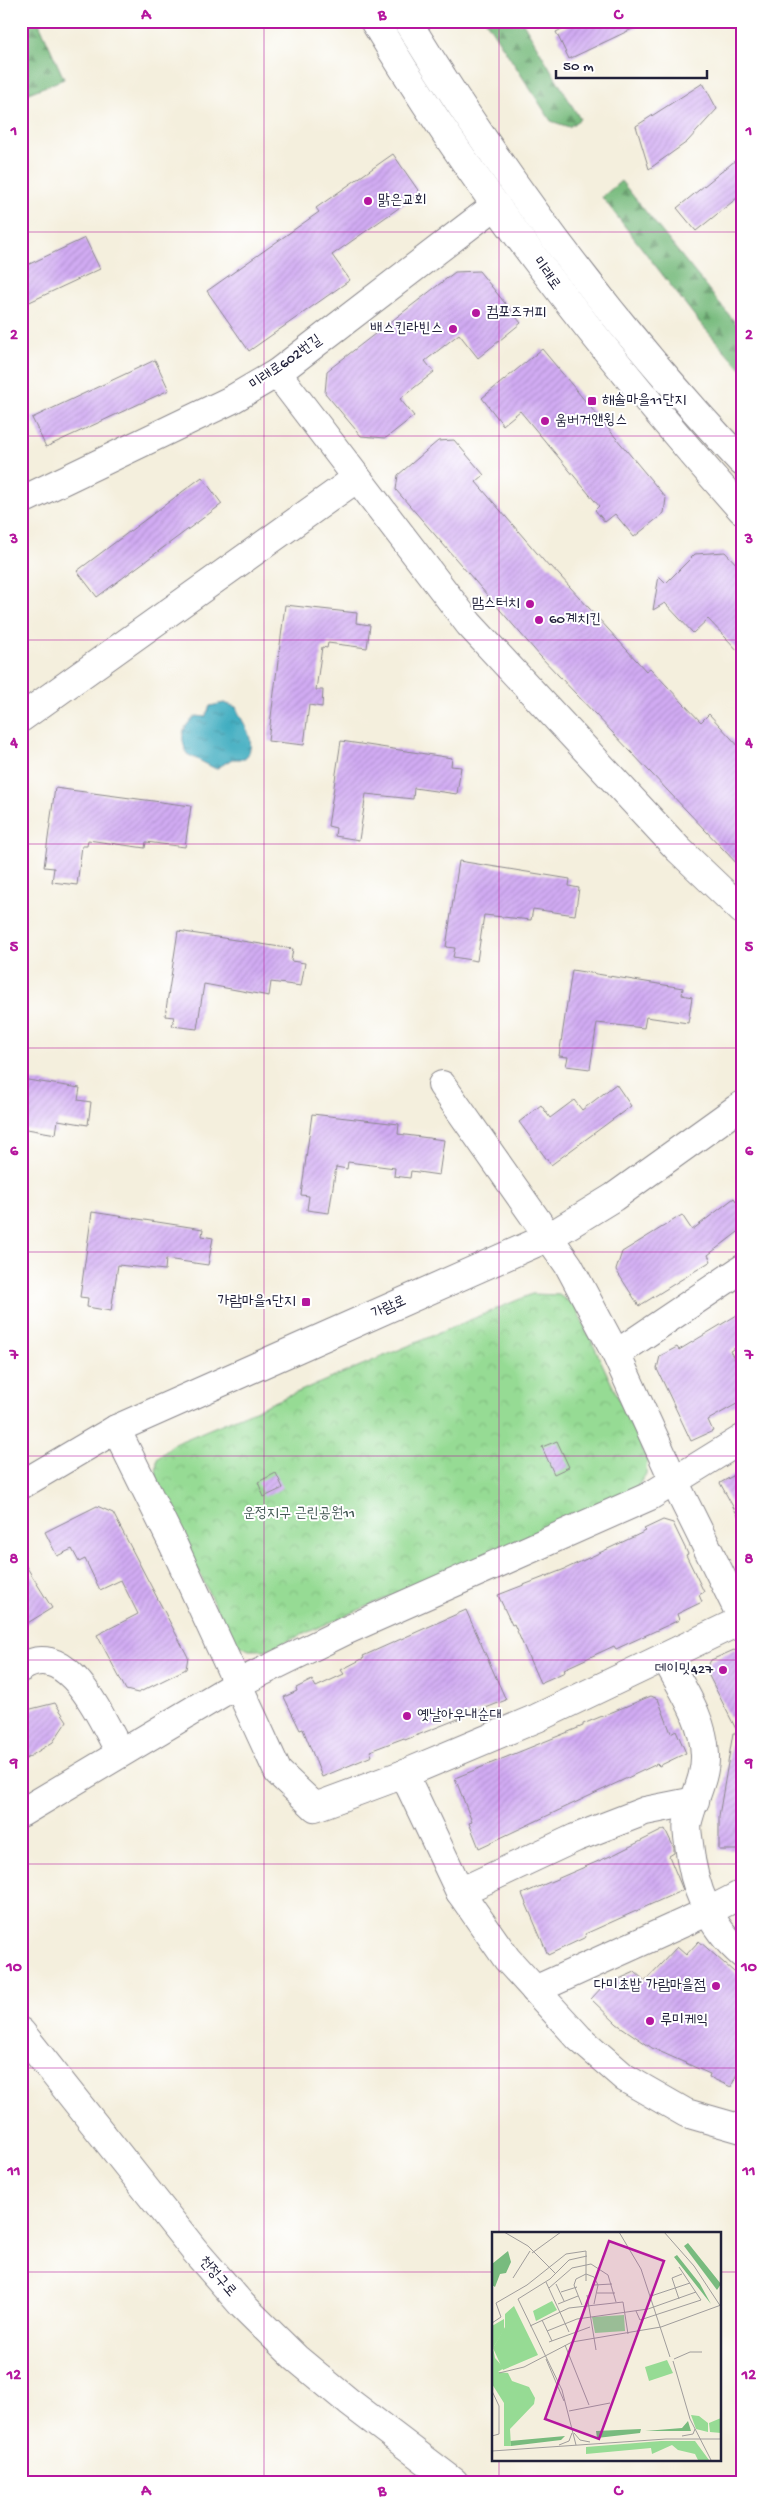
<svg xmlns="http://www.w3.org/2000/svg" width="763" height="2503" viewBox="0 0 763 2503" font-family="'Gochi Hand','Poor Story',sans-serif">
	<defs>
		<pattern id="forest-firs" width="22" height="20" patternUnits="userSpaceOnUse" patternTransform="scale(1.25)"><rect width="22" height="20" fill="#78bb7e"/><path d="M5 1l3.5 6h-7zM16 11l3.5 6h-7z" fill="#629868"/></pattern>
		<pattern id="park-crowns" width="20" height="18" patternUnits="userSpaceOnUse" patternTransform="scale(1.25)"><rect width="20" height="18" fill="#96db94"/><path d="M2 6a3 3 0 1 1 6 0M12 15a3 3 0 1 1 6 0" fill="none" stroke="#81bc80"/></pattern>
		<pattern id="water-ripples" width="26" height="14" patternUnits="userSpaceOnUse" patternTransform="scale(1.25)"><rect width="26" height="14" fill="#43aec1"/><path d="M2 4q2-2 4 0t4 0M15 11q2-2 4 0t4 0" fill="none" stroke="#388d9e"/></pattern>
		<pattern id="building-hatch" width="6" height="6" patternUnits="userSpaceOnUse" patternTransform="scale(1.25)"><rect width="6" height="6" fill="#d1abf3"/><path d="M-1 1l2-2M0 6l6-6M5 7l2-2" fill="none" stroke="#b393d1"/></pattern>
	</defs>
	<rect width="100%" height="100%" fill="#fff"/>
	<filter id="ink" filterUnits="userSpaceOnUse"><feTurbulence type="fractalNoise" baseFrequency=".02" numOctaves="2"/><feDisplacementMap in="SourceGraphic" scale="10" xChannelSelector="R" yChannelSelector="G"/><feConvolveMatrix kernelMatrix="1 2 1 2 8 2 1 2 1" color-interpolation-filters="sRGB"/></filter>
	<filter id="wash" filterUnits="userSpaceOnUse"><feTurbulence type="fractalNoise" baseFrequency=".0096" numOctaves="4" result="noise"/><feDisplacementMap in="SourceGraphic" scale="20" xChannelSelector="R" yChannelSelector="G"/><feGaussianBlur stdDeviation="1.12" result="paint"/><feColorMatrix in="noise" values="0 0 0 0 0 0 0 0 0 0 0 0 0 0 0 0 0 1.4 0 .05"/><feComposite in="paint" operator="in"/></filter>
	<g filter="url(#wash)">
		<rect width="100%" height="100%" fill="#f4efdd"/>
		<!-- forest -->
		<g fill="url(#forest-firs)" stroke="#4d6e5c">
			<path d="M21 21H38L64 79 21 96Z"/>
			<path d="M486 21H522L580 119 569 127 551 121Z"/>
			<path d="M621 181 742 331V370L700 323 602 197Z"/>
		</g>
		<!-- park -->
		<path fill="url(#park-crowns)" stroke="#5c7e68" d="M532 1294 559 1295 575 1306 647 1459 646 1474 636 1489 267 1650H249L231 1641 156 1479 157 1459 174 1444Z"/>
		<!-- water -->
		<path fill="url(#water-ripples)" stroke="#32687e" d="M224 703 236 707C243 725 259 741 245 759H232L216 769 187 754C180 737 181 728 196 716L205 717 210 706Z"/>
		<g id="blocks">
			<!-- building -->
			<g fill="url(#building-hatch)">
				<path d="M578 21H649L569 59 556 32Z"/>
				<path d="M703 83 717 109 687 142 649 169 636 126Z"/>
				<path d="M393 154 420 193 332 255 350 280 249 351 207 291 319 212 316 208Z"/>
				<path d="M742 155V194L696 231 677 208Z"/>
				<path d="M85 238 100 269 21 306V268Z"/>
				<path d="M479 271 521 323 478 358 459 334 425 361 434 372 400 399 414 416 386 438 361 436 325 393 327 371 455 272Z"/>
				<path d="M542 349 666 498 664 513 634 537 615 514 605 522 595 510 599 506 520 411 503 425 482 398Z"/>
				<path d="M155 360 169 390 46 447 32 418Z"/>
				<path d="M454 440 484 475 476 482 549 567 551 566 646 671 650 668 701 722 709 714 742 750V869L540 656 396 490 398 475 438 441Z"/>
				<path d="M202 477 222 504 97 597 77 571Z"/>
				<path d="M725 552 742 570V655L708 619 693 633 665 603 653 610 659 576 666 583 695 554Z"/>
				<path d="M285 605 357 613 356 623 370 625 367 648 328 643 327 648 322 647 316 690H323L322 707 309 705 304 745 268 741Z"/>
				<path d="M341 741 452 758 451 766 461 767 457 794 414 788 413 799 366 794 359 840 335 836 336 828 328 826Z"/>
				<path d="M55 788 191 806 185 847 146 842 145 848 88 840 87 846H82L77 885 52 882 54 868 44 867Z"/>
				<path d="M459 861 570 879 569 886 579 888 575 915 533 909 531 920 484 915 477 961 453 957 455 948 446 947Z"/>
				<path d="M178 931 293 949 291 961 305 963 301 986 271 982 269 996 204 984 197 1029 172 1026 174 1017 165 1016Z"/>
				<path d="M572 970 683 988 682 995 692 997 688 1023 646 1017 644 1028 597 1023 590 1069 566 1066 568 1057 559 1056Z"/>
				<path d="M21 1079 80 1088 78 1100 91 1102 88 1125 58 1120 56 1134 21 1128Z"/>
				<path d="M616 1084 631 1106 551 1165 519 1122 541 1105 550 1118 574 1100 582 1110Z"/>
				<path d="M312 1114 399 1124 398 1134 444 1140 439 1175 411 1171 410 1178 394 1176 395 1168 348 1162 347 1169 336 1167 329 1213 307 1210 309 1196 301 1195Z"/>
				<path d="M734 1198 742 1209V1229L708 1255 711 1261 639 1306 616 1270 622 1252 682 1215 692 1230Z"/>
				<path d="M92 1212 203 1229 202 1236 213 1238 208 1265 166 1259 165 1270 118 1265 111 1311 87 1307 88 1298 80 1297Z"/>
				<path d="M742 1312V1344L730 1351 742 1372V1401L708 1420 713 1431 691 1441 657 1369 660 1356 677 1347 679 1350Z"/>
				<path d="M557 1441 569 1467 554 1474 542 1447Z"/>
				<path d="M742 1471V1523L720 1483Z"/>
				<path d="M276 1473 283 1488 264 1497 258 1482Z"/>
				<path d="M97 1506 113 1513 188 1657 186 1669 138 1693 126 1690 97 1635 138 1614 121 1580 100 1590 85 1559 79 1562 72 1549 57 1556 45 1532Z"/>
				<path d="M663 1520 673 1523 688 1554 686 1555 704 1592 699 1595 702 1602 677 1614 679 1620 616 1649 614 1646 564 1669 565 1672 540 1683 514 1624 512 1625 498 1595 565 1569 646 1531 644 1529Z"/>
				<path d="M21 1558 52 1608 21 1627Z"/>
				<path d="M466 1610 506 1700 405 1740 404 1738 370 1751 372 1756 322 1777 303 1729 300 1730 284 1697 297 1691 296 1688 312 1680 316 1687 344 1674 341 1670 364 1658 363 1656Z"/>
				<path d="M734 1650 742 1655V1850H719V1816L733 1733H738L706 1670 711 1660Z"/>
				<path d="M651 1696 658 1699 671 1733 676 1730 686 1753 659 1766 657 1764 479 1848 469 1823 472 1822 455 1778 583 1726V1724Z"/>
				<path d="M55 1703 67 1721 53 1742 21 1762V1715L31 1709Z"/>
				<path d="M665 1829 674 1848V1853L669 1856 683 1890 585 1934 586 1937 548 1955 522 1894 615 1854Z"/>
				<path d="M699 1941 742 1979V2063L731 2087 709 2077 710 2074 652 2048 617 2024 591 1999 603 1986 635 1972 645 1981 677 1947 686 1955Z"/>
			</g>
		</g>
	</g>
	<g filter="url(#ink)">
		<use href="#blocks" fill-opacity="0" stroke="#8b888c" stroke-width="1"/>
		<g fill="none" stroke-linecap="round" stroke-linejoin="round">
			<defs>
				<g id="minor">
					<path d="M374 21C479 196 606 357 742 510"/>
					<path d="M407 21C504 179 615 327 742 462"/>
					<path d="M277 373 469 624 679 850 742 910"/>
					<path d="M27 498 231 400 277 373 496 205"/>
					<path d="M21 718 357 478"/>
					<path d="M442 1085 569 1266 616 1354 674 1481 742 1618"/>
					<path d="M616 1354 742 1269"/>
					<path d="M116 1429 173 1544 278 1772 315 1807 404 1774 537 1718 742 1620"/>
					<path d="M21 1485 116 1429 549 1237 614 1197 742 1105"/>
					<path d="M665 1657C681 1687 704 1719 705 1755 706 1778 693 1799 688 1821 686 1828 688 1836 689 1844 693 1886 709 1926 742 1954"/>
					<path d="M21 1668C68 1636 102 1721 120 1752"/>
					<path d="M404 1774 460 1892 507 1959 579 2038 625 2078 686 2113 742 2129"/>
					<path d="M21 1813 237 1684 345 1631 650 1496 742 1439"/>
					<path d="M460 1892 575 1838 645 1811 695 1801"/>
					<path d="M535 1990 707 1912 742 1894"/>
					<path d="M21 2032 195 2251 242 2305 296 2358 349 2402 454 2482"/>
				</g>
			</defs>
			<!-- minor casing -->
			<use href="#minor" stroke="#8b888c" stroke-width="30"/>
			<!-- minor -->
			<use href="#minor" stroke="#fff" stroke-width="28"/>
		</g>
	</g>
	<!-- grid -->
	<path fill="none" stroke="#b5179e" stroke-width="1" stroke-opacity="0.55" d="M264 21V2482M499 21V2233M21 232H742M21 436H742M21 640H742M21 844H742M21 1048H742M21 1252H742M21 1456H742M21 1660H742M21 1864H742M21 2068H742M21 2272H493M719 2272H742M499 2459V2482"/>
	<!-- markers -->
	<g fill="#b5179e" stroke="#fff" stroke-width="2">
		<circle cx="368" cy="201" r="5"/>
		<circle cx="476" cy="313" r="5"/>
		<circle cx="453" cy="329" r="5"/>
		<rect x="587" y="396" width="10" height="10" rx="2.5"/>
		<circle cx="545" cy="421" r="5"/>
		<circle cx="530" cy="604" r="5"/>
		<circle cx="539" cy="620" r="5"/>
		<rect x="301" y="1297" width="10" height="10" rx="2.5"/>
		<circle cx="723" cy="1670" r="5"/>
		<circle cx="407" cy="1716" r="5"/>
		<circle cx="716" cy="1986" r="5"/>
		<circle cx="650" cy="2021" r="5"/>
	</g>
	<g text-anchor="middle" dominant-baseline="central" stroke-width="4" stroke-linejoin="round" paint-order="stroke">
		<!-- poi labels -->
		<g font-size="15" fill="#22223b" stroke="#fff" text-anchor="start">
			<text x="378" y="201">맑은교회</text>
			<text x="486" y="313">컴포즈커피</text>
			<text x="443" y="329" text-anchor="end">배스킨라빈스</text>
			<text x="602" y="401">해솔마을11단지</text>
			<text x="555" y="421">움버거앤윙스</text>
			<text x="520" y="604" text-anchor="end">맘스터치</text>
			<text x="549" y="620">60계치킨</text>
			<text x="296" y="1302" text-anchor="end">가람마을1단지</text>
			<text x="713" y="1670" text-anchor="end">데이밋427</text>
			<text x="417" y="1716">옛날아우내순대</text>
			<text x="706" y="1986" text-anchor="end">다미초밥 가람마을점</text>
			<text x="660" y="2021">루미케익</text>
		</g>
		<!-- street labels -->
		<g font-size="15" fill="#22223b" stroke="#fff">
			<text transform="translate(546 274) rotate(54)">미래로</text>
			<text transform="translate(286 363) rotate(-35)">미래로602번길</text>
			<text transform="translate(389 1308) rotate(-24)">가람로</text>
			<text transform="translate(217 2277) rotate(49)">천정구로</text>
		</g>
		<!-- park labels -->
		<g font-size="15" fill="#455a56" stroke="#fff">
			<text x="299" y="1514">운정지구 근린공원11</text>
		</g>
	</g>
	<!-- overview -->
	<g transform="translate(492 2232)">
		<rect width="229" height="229" fill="#f4efdd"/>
		<path d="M22 74 46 123 11 138 1 116 13 95V82ZM169 209H203L217 228H206L203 222 186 218 180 213 160 222 159 216 94 222V215Z" fill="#96db94"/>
		<path d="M196 11 229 52 225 58 192 14ZM16 19 19 30 14 41 8 42 3 55 0 53V32ZM185 23 208 52 219 72 182 25ZM196 189 199 199H153L190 196ZM149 197 148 201 105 206 104 199ZM73 204 69 208 19 214 18 209Z" fill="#78bb7e"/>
		<path d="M132 83 133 99 103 101 100 85ZM12 87V98L1 116 3 126 12 136 6 140 16 141 20 149 37 155 43 166 42 172 18 197 19 214H12V171L0 152V94ZM175 128 181 141 157 149 153 135ZM199 183 207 184 216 191V200L204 197ZM229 186V201L218 200 217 191Z" fill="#96db94"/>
		<path d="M60 69 65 78 44 89 41 79Z" fill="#96db94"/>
		<path fill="none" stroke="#a09d9c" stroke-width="1" d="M12 0 36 14 64 42M127 0 149 37 178 125M172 0 202 34 229 75M40 21 69 0M21 46 38 19M54 50 77 100M64 52 72 69M102 53 120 52M57 56 80 36 99 32 116 43 124 70M69 60 85 55M105 61H123M95 63 104 118M159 64 198 51M187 67 180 46 190 42M66 72 86 64M90 73 82 53 84 47 94 42 102 45 106 53 102 72M144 79 148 88 209 68 187 35M50 88 60 109M0 91 9 85 4 71 35 53 74 22 94 19V49M38 94 77 76 131 70 136 102M55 99 85 87 156 77 204 60M57 110 98 95M73 113 97 173M54 127 72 169M182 127 198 120H210M181 129 198 187 219 228M7 141 32 135 80 110 169 95 229 73M0 159 7 174V202L0 204M77 179 118 171M82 201 88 208 98 210M190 204 201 202 203 197M67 213 77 209 80 201M84 213 70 158 26 67 58 47 77 28 95 24M0 219 174 207H229"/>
		<path fill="#b5179e" fill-opacity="0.15" stroke="#b5179e" stroke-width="2.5" d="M117 9 172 29 107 207 53 187Z"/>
		<rect width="229" height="229" fill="none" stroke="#22223b" stroke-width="2.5"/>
	</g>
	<!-- margin -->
	<rect width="763" height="2503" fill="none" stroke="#fff" stroke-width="55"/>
	<!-- scale -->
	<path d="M556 70v8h151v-8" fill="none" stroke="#22223b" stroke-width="2.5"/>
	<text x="563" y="70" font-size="15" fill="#22223b" stroke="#ffffff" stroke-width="4" paint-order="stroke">50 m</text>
	<rect x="28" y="28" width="708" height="2448" fill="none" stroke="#b5179e" stroke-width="2"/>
	<g font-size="16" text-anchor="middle" font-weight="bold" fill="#b5179e">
		<text x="146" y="19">A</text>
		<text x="382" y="19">B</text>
		<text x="618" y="19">C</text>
		<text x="14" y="135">1</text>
		<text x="749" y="135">1</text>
		<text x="14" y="339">2</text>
		<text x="749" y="339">2</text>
		<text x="14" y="543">3</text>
		<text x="749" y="543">3</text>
		<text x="14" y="747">4</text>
		<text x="749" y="747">4</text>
		<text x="14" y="951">5</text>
		<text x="749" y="951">5</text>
		<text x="14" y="1155">6</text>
		<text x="749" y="1155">6</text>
		<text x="14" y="1359">7</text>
		<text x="749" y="1359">7</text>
		<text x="14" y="1563">8</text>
		<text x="749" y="1563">8</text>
		<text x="14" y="1767">9</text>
		<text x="749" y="1767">9</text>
		<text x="14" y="1971">10</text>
		<text x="749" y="1971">10</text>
		<text x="14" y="2175">11</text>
		<text x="749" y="2175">11</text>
		<text x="14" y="2379">12</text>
		<text x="749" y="2379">12</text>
		<text x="146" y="2495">A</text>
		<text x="382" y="2495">B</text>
		<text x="618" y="2495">C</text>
	</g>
</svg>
